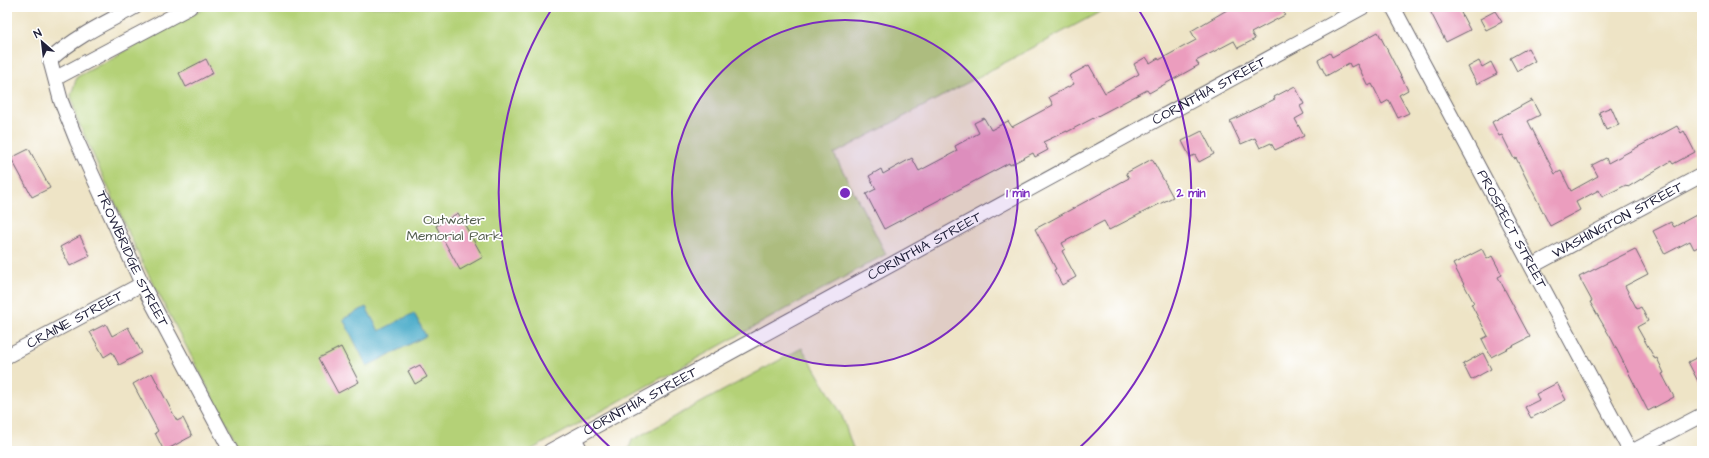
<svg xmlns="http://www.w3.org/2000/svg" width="1709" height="458" viewBox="0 0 1709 458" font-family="'Architects Daughter',sans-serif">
	<rect width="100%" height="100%" fill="#fff"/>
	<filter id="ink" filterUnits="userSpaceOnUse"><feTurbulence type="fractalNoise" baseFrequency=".025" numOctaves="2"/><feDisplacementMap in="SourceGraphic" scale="8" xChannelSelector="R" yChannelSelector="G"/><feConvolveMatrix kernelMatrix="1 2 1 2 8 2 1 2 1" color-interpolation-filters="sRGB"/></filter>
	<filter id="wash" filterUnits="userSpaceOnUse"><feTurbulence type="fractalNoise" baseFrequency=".012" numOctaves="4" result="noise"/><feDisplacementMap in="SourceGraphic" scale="16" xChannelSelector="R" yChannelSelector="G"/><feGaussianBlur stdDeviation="0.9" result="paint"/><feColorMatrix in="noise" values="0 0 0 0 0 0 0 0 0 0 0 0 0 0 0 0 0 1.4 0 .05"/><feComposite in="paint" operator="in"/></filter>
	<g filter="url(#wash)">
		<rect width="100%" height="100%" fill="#eee4c6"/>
		<!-- green -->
		<g fill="#b4d177" stroke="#6b7a59">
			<path d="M207 7H1109L834 154 886 254 529 451H241L142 262 76 117 71 95 77 77Z"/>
			<path d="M802 348 841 413 854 451H628L632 440Z"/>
		</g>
		<!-- water -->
		<path fill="#4aabc9" stroke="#366682" d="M366 307 379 331 414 313 426 336 367 366 343 319Z"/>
		<g id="blocks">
			<!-- building -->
			<g fill="#eb9dbe">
				<path d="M1232 7H1281L1285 15 1251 33 1255 39 1238 48 1234 41 1196 61 1199 65 1149 93 1147 90 1067 132V131L1043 142 1048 150 1035 157 1033 153 1010 165 1009 163 884 229 866 194 876 189 869 176 881 169 883 174 912 158 919 171 957 151 955 146 979 133 974 123 984 118 991 130 1008 121 1012 127 1053 105 1049 97 1074 84 1069 76 1089 65 1105 93 1139 74 1134 64 1146 57 1150 63 1158 58 1159 60 1196 40 1191 31Z"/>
				<path d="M1428 7H1458L1470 30 1446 42Z"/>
				<path d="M1495 11 1502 22 1486 30 1480 19Z"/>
				<path d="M1378 32 1408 90 1399 95 1409 113 1398 118 1389 100 1382 104 1372 84 1368 86 1357 64 1351 67 1349 63 1326 76 1318 60 1330 53 1332 57Z"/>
				<path d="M1528 48 1535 61 1517 71 1510 58Z"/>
				<path d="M206 59 213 73 186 87 179 73Z"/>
				<path d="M1479 61 1482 67 1491 62 1497 74 1477 84 1468 67Z"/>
				<path d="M1295 86 1304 104 1300 106 1304 114 1295 119 1304 136 1275 150 1271 143 1260 148 1255 138 1241 144 1230 121 1275 99 1274 97Z"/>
				<path d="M1532 100 1540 115 1528 121 1555 174 1561 171 1571 191 1598 176 1592 165 1606 158 1608 163 1677 126 1681 133 1684 131 1695 152 1673 164 1671 161 1628 187 1626 185 1602 197 1599 190 1576 202 1580 210 1550 226 1516 158 1514 159 1502 135 1499 136 1492 122Z"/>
				<path d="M1611 107 1619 125 1606 130 1599 112Z"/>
				<path d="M1202 131 1214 154 1199 162 1195 155 1190 157 1182 141Z"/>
				<path d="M29 149 50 188 32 197 11 158Z"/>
				<path d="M1152 159 1173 197 1109 230 1104 221 1062 243 1065 249 1062 251 1076 277 1062 285 1054 270 1056 269 1035 229 1129 178 1126 173Z"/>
				<path d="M458 213 483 257 460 270 436 226Z"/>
				<path d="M1696 215 1702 226V245L1694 249 1690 241 1665 254 1653 231 1671 222 1674 227Z"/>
				<path d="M80 236 90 256 70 266 60 247Z"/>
				<path d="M1482 249 1487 259 1492 256 1502 275 1498 277 1530 337 1491 357 1482 339 1488 336 1471 304 1474 303 1453 264Z"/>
				<path d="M1635 249 1648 274 1625 286 1637 309 1641 307 1648 321 1637 327 1655 359 1657 358 1664 373 1662 374 1674 397 1648 411 1612 340 1590 302 1592 301 1579 277Z"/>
				<path d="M106 324 112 336 128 327 142 353 119 365 112 352 104 357 90 332Z"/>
				<path d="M341 347 359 382 338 393 319 358Z"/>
				<path d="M1483 353 1491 369 1471 380 1463 364Z"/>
				<path d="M1702 355V389L1688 362Z"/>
				<path d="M420 365 427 377 415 384 408 371Z"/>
				<path d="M152 373 177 421 183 418 192 436 164 451 155 433 158 431 133 384Z"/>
				<path d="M1557 383 1566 400 1531 418 1525 407 1539 400 1536 394Z"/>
			</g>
		</g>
	</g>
	<g filter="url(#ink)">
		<use href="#blocks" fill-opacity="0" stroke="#69666c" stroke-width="1"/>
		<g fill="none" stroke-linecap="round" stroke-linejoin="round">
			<defs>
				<g id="minor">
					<path id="s1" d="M135 7C105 23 75 37 50 60L61 101 77 141 142 284 231 451"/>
					<path id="s2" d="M1393 7 1630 451"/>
					<path d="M56 78 190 7"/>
					<path id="s3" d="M1532 266 1702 175"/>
					<path id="s4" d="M7 356 142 284"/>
					<path d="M574 438 581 451"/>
					<path id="s5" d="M550 451 1363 7"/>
					<path d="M1633 451 1702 415"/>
				</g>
			</defs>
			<!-- minor casing -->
			<use href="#minor" stroke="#69666c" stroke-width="16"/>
			<!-- minor -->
			<use href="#minor" stroke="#fff" stroke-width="14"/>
		</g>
	</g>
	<!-- distance rings -->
	<circle cx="845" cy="193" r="173" fill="#7b2cbf" fill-opacity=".12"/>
	<g fill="none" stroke="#7b2cbf" stroke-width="2">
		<circle cx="845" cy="193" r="173"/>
		<path d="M613 450A346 346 0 0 1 553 7M1137 7A346 346 0 0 1 1077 450"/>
	</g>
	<g text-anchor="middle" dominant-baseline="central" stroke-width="3.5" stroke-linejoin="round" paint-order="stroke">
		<!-- street labels -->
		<g font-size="14" fill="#22223b" stroke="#fff">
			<text stroke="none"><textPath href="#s5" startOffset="751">CORINTHIA STREET</textPath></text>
			<text stroke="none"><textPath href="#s3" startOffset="97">WASHINGTON STREET</textPath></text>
			<text stroke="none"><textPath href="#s2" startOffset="252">PROSPECT STREET</textPath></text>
			<text stroke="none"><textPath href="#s5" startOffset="427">CORINTHIA STREET</textPath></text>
			<text stroke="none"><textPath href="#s1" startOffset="316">TROWBRIDGE STREET</textPath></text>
			<text stroke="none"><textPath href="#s4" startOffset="77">CRAINE STREET</textPath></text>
			<text stroke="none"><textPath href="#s5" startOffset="103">CORINTHIA STREET</textPath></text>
		</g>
		<!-- park labels -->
		<g font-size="14" fill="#555f50" stroke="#fff">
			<text x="454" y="220">Outwater<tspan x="454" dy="16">Memorial Park</tspan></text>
		</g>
	</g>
	<circle cx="845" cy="193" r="6" fill="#7b2cbf" stroke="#fff" stroke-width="2"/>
	<g font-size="12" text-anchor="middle" font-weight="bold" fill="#7b2cbf" stroke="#fff" stroke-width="3.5" stroke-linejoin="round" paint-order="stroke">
		<text x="1018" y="197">1 min</text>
		<text x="1191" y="197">2 min</text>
	</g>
	<!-- margin -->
	<rect width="1709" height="458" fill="none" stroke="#fff" stroke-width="24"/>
	<!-- north arrow -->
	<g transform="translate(42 42) rotate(332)" stroke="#ffffff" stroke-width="3" paint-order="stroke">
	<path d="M0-3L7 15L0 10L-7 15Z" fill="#22223b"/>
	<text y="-6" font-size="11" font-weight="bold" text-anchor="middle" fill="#22223b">N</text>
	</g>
</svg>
